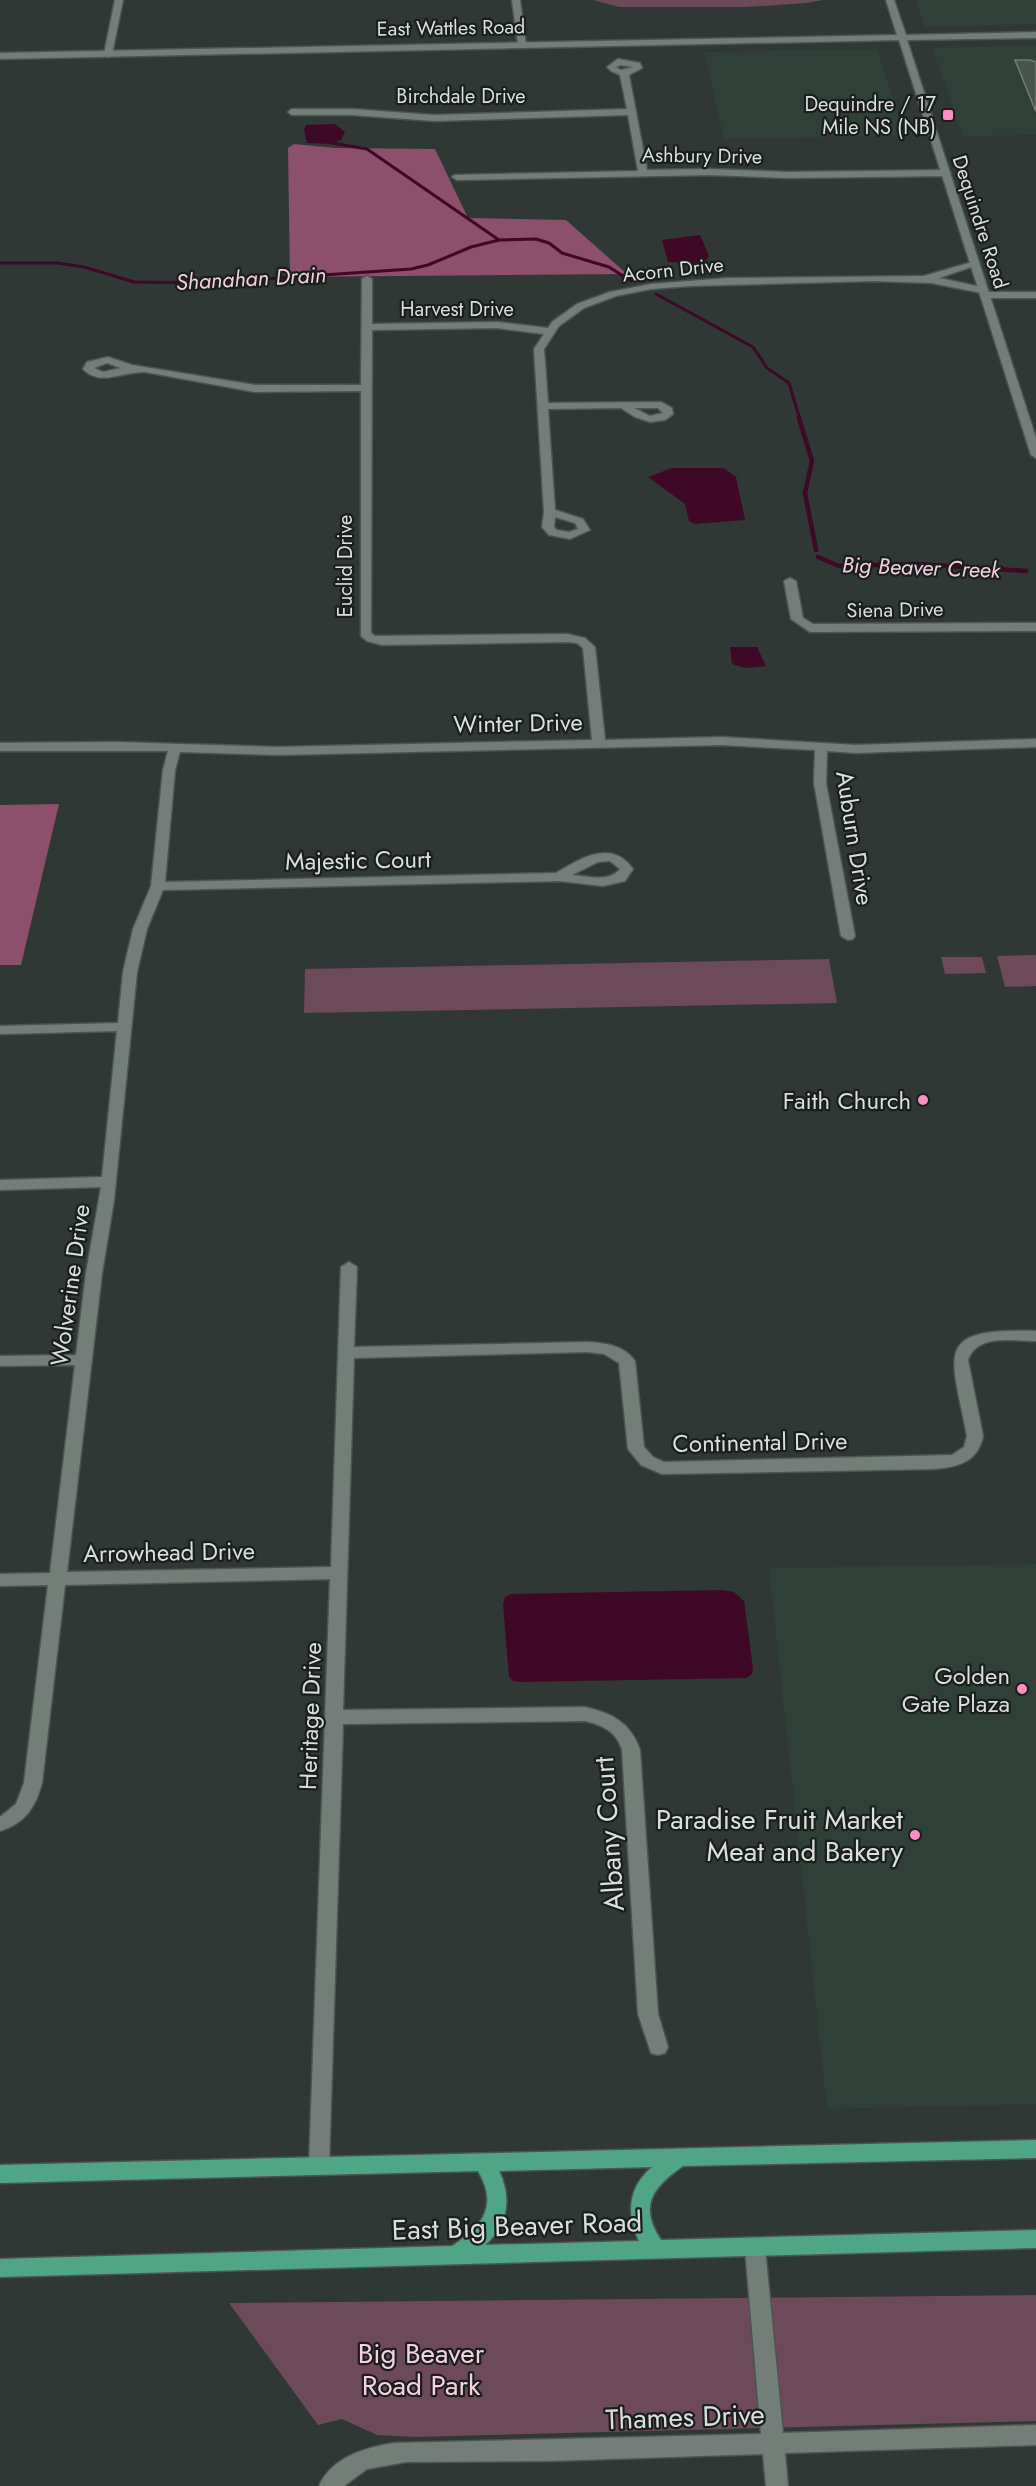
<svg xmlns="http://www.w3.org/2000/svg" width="1036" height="2486" viewBox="0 0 1036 2486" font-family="Jost,sans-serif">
	<rect width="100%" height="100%" fill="#2f3834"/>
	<!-- built -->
	<g fill="#2f4038">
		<path d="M916 0H1036V24L925 27Z"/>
		<path d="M1036 45V135L963 136 932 48Z"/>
		<path d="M877 49 905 136 724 139 704 52Z"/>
		<path d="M1036 1564V2104L827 2109 769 1568Z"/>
	</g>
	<!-- green -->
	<g fill="#6d4a59">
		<path d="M593 0H823L807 3 745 7H619Z"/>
		<path d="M1036 955V986L1005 987 997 956Z"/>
		<path d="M982 957 986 973 945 974 941 957Z"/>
		<path d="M829 959 837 1003 304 1013 305 969Z"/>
		<path d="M1036 2295V2421L415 2437 377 2435 342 2419 318 2425 229 2303Z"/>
	</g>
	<!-- forest -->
	<g fill="#8c4f6c">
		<path d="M294 144 335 148 435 149 468 218 566 220 627 274 290 277 288 148Z"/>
		<path d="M59 804 21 965H0V805Z"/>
	</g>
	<!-- water -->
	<g fill="#3f0827">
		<path d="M335 124 345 132 341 140 330 144 307 143 304 130 306 125Z"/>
		<path d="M700 235 709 256 704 263 668 262 662 240Z"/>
		<path d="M672 468H724L736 477 745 520 694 524 689 521 685 504 648 477Z"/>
		<path d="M730 647H757L766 666 745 668 732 664Z"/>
		<path d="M722 1590 734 1592 744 1601 753 1668 752 1674 746 1678 521 1682 513 1681 509 1677 503 1604 505 1597 511 1594Z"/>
	</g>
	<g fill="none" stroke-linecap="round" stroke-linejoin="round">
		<!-- stream-far1 -->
		<g stroke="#3f0827" stroke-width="3">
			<path d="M326 142 367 149 499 240"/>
			<path d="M0 263H57L84 267 134 282 206 283 411 269 428 265 471 247 499 240 536 239 549 243 562 253 609 267 631 281"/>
			<path d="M656 294 753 347 767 368 789 383 800 420"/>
		</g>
		<!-- stream -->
		<g stroke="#3f0827" stroke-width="4.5">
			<path d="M799 418 812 461 805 493 816 550"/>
			<path d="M818 557 839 566 917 564 1026 571"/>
		</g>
	</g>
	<!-- building -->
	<path fill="#4a544f" stroke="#727c77" stroke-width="1.5" d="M1015 60H1030L1036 62V112Z"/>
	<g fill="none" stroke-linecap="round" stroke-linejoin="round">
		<defs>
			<g id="minor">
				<path d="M115 0H123L112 54 108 57 104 54Z"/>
				<path d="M512 0H520L526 45 522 48 518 45Z"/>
				<path d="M618 59 640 63 642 68 629 75 647 170 709 169 787 172 946 170 951 173 946 176 787 178 709 175 457 180 452 177 454 175 638 171 628 115 434 121 352 115H292L288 112 292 109H352L434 115 627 109 620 75 611 71 607 67ZM620 65 633 67 621 70 616 67Z"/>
				<path d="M972 262 980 264 939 278 986 288 987 292H1036V298H985L980 295 982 293 931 283 874 281 690 286 651 289 616 296 584 308 559 326 544 349 548 403 661 402 672 408 673 414 665 420 650 422 635 417 621 408 548 409 555 510 583 519 590 530 570 539 549 535 542 527 544 512 534 349 544 334 497 328 372 330 371 633 375 636 567 634 585 638 595 647 605 740 721 737 856 745 1036 739V747L856 753 827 751 826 783 855 936 853 939 848 940 841 936 814 783 815 750 721 745 278 755 180 752 175 770 165 882 556 873C582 858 611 839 633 869L625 881 603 886 559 881 163 890 147 929 137 972 114 1200 102 1273 67 1572 331 1567 341 1267 349 1262 357 1267 354 1347 587 1342C605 1343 624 1345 635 1361L644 1447 653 1457 664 1462 952 1455 964 1447 967 1436C951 1352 932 1328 1036 1331V1341C1013 1341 977 1333 968 1360L983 1436C978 1462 958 1467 934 1469L662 1474 641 1465 628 1449 619 1363 604 1354 587 1352 354 1358 343 1710 585 1707C612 1713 631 1723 640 1750L658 2014 668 2047 665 2053 658 2055 651 2053 638 2014 622 1750C617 1732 603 1725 585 1721L343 1724 329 2166 326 2172 319 2175 312 2172 309 2166 330 1579 65 1585 42 1783C35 1808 25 1823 0 1831V1817L16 1804 24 1783 48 1585 0 1586V1574L50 1573 75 1365 0 1366V1356L76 1355 86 1273 101 1187 0 1190V1180L102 1177 117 1031 0 1034V1026L118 1023 123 972 133 929 151 886 163 770 168 751H0V743L115 742 278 747 592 740 583 648 577 643 567 642 382 645 367 641 361 636V391L255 392 145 372C124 371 100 387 83 369L87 362 108 357 132 365 255 385H361L362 279 367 276 372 279V324L497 322 548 328 552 322 577 304 610 292 651 284 728 278 924 276ZM107 363 121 368 103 372 94 368ZM634 408H658L663 413 650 416ZM555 517 575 523 578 529 569 532 557 530 554 527ZM610 861 620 869C609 883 588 876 572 875L598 862Z"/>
				<path d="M790 578 796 581 803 618 813 624 1036 623V631L810 632 791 619 784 581Z"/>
				<path d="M755 2239 762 2242 765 2248 783 2433 1036 2425V2445L785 2453 788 2486H766L763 2454 549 2461 406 2462 367 2469 344 2486H319C332 2457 366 2447 395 2443L761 2434 745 2248 748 2242Z"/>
			</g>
			<path id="secondary" d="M886 0H894L906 35 1036 32V38L907 40 1036 438V458L1031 455 899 40 0 59V53L897 35Z"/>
			<path id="primary" d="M1036 2140V2158L683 2166C653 2187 638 2206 661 2240L1036 2230V2248L0 2277V2259L452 2246C482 2226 499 2207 478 2171L0 2183V2165ZM652 2167C628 2188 626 2213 639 2241L485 2245C508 2225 512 2198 499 2171Z"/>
		</defs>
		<!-- minor casing -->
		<use href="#minor" stroke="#4d5552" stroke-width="3"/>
		<!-- secondary casing -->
		<use href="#secondary" stroke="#4d5552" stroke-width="3"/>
		<!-- primary casing -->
		<use href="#primary" stroke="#4d5552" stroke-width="3"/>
		<!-- minor -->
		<use href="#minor" fill="#747e79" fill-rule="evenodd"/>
		<!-- secondary -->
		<use href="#secondary" fill="#747e79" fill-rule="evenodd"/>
		<!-- primary -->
		<use href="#primary" fill="#51a587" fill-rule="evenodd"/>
	</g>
	<!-- markers -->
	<g fill="#fc8fc2" stroke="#1a1e1c" stroke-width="2">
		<rect x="942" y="109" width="12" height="12" rx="3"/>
		<circle cx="923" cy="1100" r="6"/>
		<circle cx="1022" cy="1689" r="6"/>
		<circle cx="915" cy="1835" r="6"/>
	</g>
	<g text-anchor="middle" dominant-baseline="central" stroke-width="4.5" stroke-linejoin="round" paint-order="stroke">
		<!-- far-street labels -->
		<g font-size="20" fill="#d9dfdc" stroke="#1a1e1c">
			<text transform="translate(451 28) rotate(-1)">East Wattles Road</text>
			<text x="461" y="96">Birchdale Drive</text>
			<text transform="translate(702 156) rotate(1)">Ashbury Drive</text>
			<text transform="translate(980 222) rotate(72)">Dequindre Road</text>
			<text transform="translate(673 270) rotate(-6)">Acorn Drive</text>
			<text x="457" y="309">Harvest Drive</text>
			<text transform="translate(345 566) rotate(-90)">Euclid Drive</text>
			<text transform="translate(895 610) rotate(-1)">Siena Drive</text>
		</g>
		<!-- far-poi labels -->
		<g font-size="20" fill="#d9dfdc" stroke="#1a1e1c" text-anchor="end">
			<text x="936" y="104">Dequindre / 17<tspan x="936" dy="23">Mile NS (NB)</tspan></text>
		</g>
		<!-- far-water labels -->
		<g font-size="22" font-style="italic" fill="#f4cede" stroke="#1a1e1c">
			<text transform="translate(251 278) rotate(-3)">Shanahan Drain</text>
			<text transform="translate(921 567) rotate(2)">Big Beaver Creek</text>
		</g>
		<!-- street labels -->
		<g font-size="24" fill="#d9dfdc" stroke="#1a1e1c">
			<text transform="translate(518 723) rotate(-1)">Winter Drive</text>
			<text transform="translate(855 838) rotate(81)">Auburn Drive</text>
			<text transform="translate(358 860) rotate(-1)">Majestic Court</text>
			<text transform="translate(70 1285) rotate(-82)">Wolverine Drive</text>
			<text transform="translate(760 1442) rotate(-1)">Continental Drive</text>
			<text transform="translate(169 1552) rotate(-1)">Arrowhead Drive</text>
			<text transform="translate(310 1716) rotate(-88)">Heritage Drive</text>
		</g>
		<!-- poi labels -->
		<g font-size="24" fill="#d9dfdc" stroke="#1a1e1c" text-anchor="end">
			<text x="911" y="1100">Faith Church</text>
			<text x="1010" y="1675">Golden<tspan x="1010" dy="28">Gate Plaza</tspan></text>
		</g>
		<!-- near-poi labels -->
		<g font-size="28" fill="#d9dfdc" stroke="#1a1e1c" text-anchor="end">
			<text x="903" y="1819">Paradise Fruit Market<tspan x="903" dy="32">Meat and Bakery</tspan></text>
		</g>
		<!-- near-street labels -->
		<g font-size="28" fill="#d9dfdc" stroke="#1a1e1c">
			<text transform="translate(609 1834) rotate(-94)">Albany Court</text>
			<text transform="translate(517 2226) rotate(-2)">East Big Beaver Road</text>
			<text transform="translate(685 2417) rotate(-2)">Thames Drive</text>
		</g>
		<!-- near-park labels -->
		<g font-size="28" fill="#f7d0e0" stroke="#1a1e1c">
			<text x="421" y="2353">Big Beaver<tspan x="421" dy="32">Road Park</tspan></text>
		</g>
	</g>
</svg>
